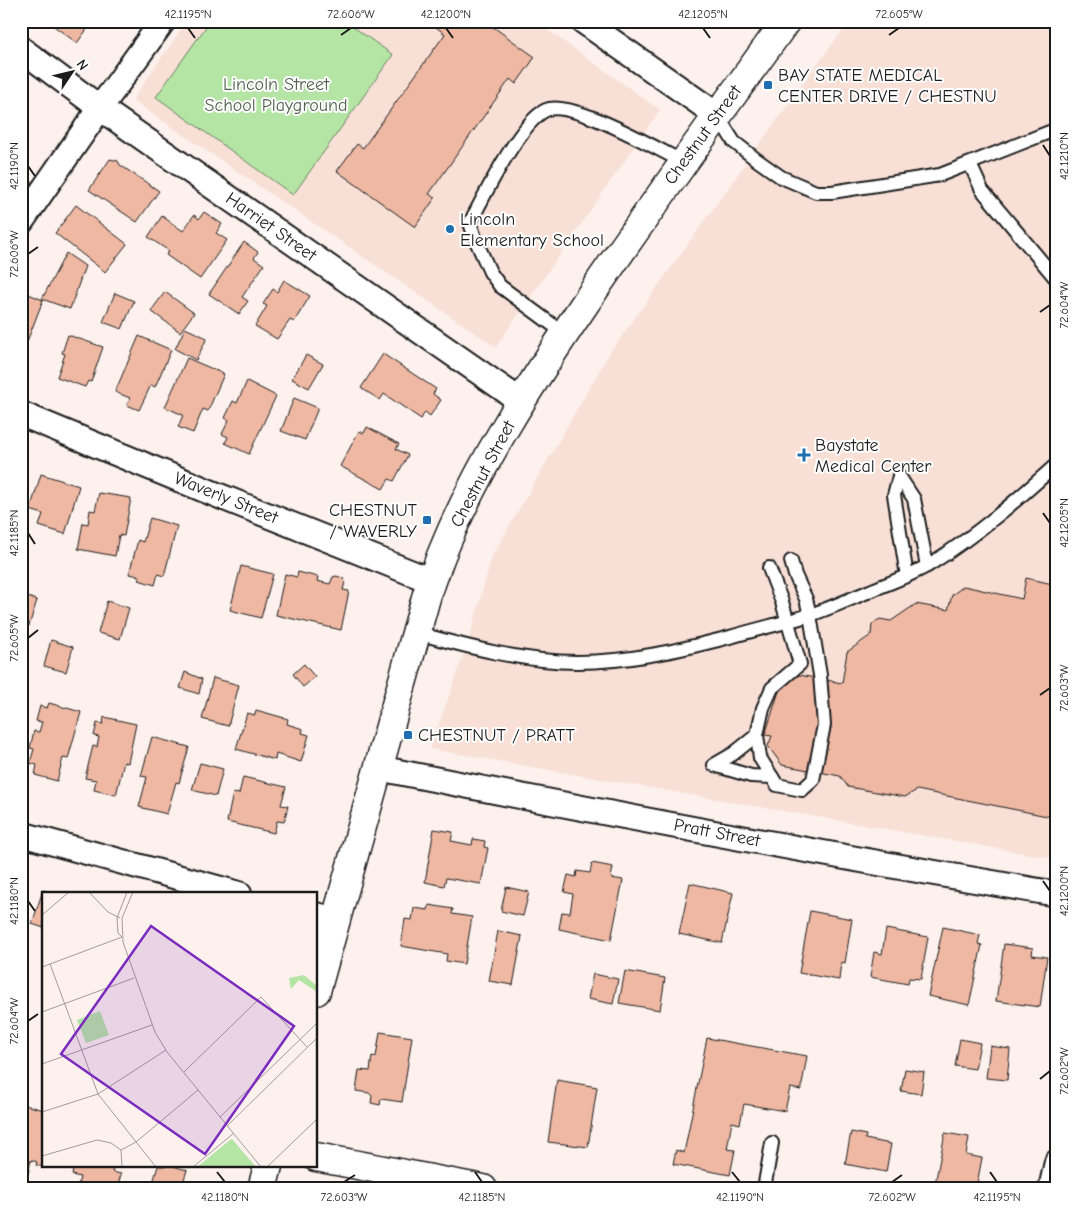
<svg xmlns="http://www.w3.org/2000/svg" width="1078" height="1210" viewBox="0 0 1078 1210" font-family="'Comic Neue',sans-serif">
	<rect width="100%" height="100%" fill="#fcf1ed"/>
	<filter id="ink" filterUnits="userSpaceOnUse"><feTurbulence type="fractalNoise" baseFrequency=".02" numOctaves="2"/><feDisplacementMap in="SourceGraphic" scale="10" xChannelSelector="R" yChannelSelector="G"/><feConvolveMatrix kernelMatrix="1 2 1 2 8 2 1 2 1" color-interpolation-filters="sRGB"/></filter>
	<g filter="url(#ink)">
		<!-- built -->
		<g fill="#f8e0d7">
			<path d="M187 21H535L660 110 496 347 132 100Z"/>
			<path d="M850 21H1057V859L430 749 469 640 492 556 609 354 812 71Z"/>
		</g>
		<!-- green -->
		<path fill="#b5e5a5" stroke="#688060" d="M210 21H345L393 55 293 195 156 97Z"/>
		<!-- building -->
		<g fill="#eeb8a3" stroke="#1c1c1c">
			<path d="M47 21H93L77 43Z"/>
			<path d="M441 21H485L535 57 516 84 510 79 429 194 435 198 415 227 337 171 357 144 363 148 445 34 436 27Z"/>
			<path d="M110 159 118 161 120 165 159 191 137 222 89 190Z"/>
			<path d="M76 205 127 244 105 272 55 233Z"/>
			<path d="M204 212 222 224 216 233 227 240 200 279 166 255 169 251 148 237 162 216 183 231 194 215 199 219Z"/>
			<path d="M244 242 258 252 254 258 264 265 242 297 248 301 239 314 209 294Z"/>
			<path d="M66 253 85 266 70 309 42 299Z"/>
			<path d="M284 280 310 296 294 322 290 320 277 339 255 326 267 306 263 304 273 289 277 292Z"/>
			<path d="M21 291 43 300 23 352H21Z"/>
			<path d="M165 292 194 313 180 332 151 311Z"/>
			<path d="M115 293 134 301 122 329 103 322Z"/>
			<path d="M185 328 207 338 196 360 175 349Z"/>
			<path d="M68 335 103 347 91 382 88 381 85 387 57 377 65 354 62 353Z"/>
			<path d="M139 336 171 350 155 387 151 385 139 410 127 405 130 398 115 392Z"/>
			<path d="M383 354 436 389 433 394 441 400 430 416 425 412 421 419 384 394 380 400 361 388Z"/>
			<path d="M306 355 323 364 309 388 292 379Z"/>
			<path d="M187 358 224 374 208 411 203 409 193 433 178 427 183 415 165 407Z"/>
			<path d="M247 381 276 396 249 454 225 443 228 437 222 434 229 420 225 418 233 401 237 403Z"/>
			<path d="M294 398 318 408 305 440 281 431Z"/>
			<path d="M367 427 399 444 396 449 408 455 394 481 389 479 383 489 340 466 359 431 364 433Z"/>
			<path d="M21 454 26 455 21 471Z"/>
			<path d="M41 474 79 486 65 534 39 526 43 514 30 510Z"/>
			<path d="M99 493 131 498 124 536 119 535 115 556 78 549 83 523 88 524 90 510 95 511Z"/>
			<path d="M150 518 177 526 164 576 158 574 155 585 139 580 140 576 129 574 138 540 143 542Z"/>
			<path d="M241 566 273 574 261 618 230 610Z"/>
			<path d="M298 572 318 577 317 581 330 584 333 577 336 576 343 578 345 582 343 590 349 591 341 630 276 615 285 574 297 577Z"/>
			<path d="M1026 578 1057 585V818L917 790 905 797 848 787 840 776 782 765 768 746 772 736 765 735 780 688 799 675 842 683 847 652 871 635 872 624 880 619 891 621 916 604 948 610 952 595 964 586 1022 599Z"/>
			<path d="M21 595 37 600 29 626 21 624Z"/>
			<path d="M107 601 129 608 120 639 98 633Z"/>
			<path d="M51 640 73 647 66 672 44 666Z"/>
			<path d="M304 664 315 677 303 687 293 674Z"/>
			<path d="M185 672 202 679 199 694 180 688Z"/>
			<path d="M213 678 239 685 228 726 202 719Z"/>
			<path d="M49 703 81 712 68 759 63 758 57 781 35 775 37 765 30 763 34 749 30 748 34 731 39 732 42 722 36 721 40 706 47 708Z"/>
			<path d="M256 710 288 719 287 724 303 729 302 733 309 735 301 762 276 754 275 760 236 749 247 713 255 715Z"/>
			<path d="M104 717 136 724 128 763 124 762 116 795 94 790 96 780 85 778 93 746 97 747 99 737 94 736 97 723 103 724Z"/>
			<path d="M152 737 189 747 179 783 176 782 167 814 139 807 147 777 141 776Z"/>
			<path d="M200 763 223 769 216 796 192 790Z"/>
			<path d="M243 777 286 787 281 805 288 806 284 822 277 821 274 833 227 822 233 793 239 794Z"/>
			<path d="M434 829 453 832 451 841 472 845 473 839 485 841 484 847 488 848 481 884 446 878 444 886 425 882Z"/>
			<path d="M592 863 613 867 611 878 623 880 611 940 559 929 562 912 570 913 573 894 564 892 568 875 576 877 577 871 590 873Z"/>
			<path d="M690 883 733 893 722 943 679 934Z"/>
			<path d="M506 887 529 892 523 916 501 911Z"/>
			<path d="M43 890 57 894H44V928L32 924Z"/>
			<path d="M429 905 453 909 452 914 472 917 464 964 446 961 447 954 401 946 405 919 412 920 414 908 428 910Z"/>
			<path d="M810 911 852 919 845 963 841 962 839 980 799 973Z"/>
			<path d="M943 927 980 935 978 944 982 945 969 1005 928 996Z"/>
			<path d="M886 929 928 937 921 979 909 978 908 984 870 977 874 952 882 954Z"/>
			<path d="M498 931 522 936 513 985 489 981Z"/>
			<path d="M1004 944 1033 948 1032 955 1047 957 1040 1007 996 1001Z"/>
			<path d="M625 971 665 978 660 1010 619 1003Z"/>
			<path d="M593 974 618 979 613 1004 588 999Z"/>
			<path d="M380 1032 412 1037 402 1102 381 1099 380 1105 371 1103 372 1096 369 1093 356 1091 359 1070 370 1071 372 1056 376 1057Z"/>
			<path d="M707 1038 807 1056 801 1090 790 1088 785 1111 744 1104 740 1124 732 1122 727 1149 735 1150 730 1175 673 1164 676 1150 684 1153Z"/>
			<path d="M960 1039 980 1043 975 1069 955 1066Z"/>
			<path d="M990 1046 1010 1049 1007 1080 986 1078Z"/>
			<path d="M905 1069 924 1072 921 1094 901 1091Z"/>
			<path d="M557 1080 597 1087 588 1147 548 1142Z"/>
			<path d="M21 1104 44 1110V1166H48V1168L36 1165 37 1162 31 1160 28 1174 21 1172Z"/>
			<path d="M851 1132 866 1135 865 1139 891 1144 886 1172 845 1164Z"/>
			<path d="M945 1133 969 1137 966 1155 982 1158 976 1189H961L935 1184Z"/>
			<path d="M74 1166H113L112 1172 121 1174 117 1189H77L80 1177 72 1175Z"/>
			<path d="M158 1166H173L187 1170 181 1189H151Z"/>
		</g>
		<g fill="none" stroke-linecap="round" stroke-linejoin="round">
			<defs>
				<g id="service">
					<path d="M717 115 734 142 757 160 781 177 816 192H832L940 175 1057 129"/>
					<path d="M970 164 982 190 1057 280"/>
					<path d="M565 334 500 286 490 272 477 243 470 223C484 196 520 122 546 110 571 99 658 149 683 162"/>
					<path d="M899 476 894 495 907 576"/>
					<path d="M899 476 914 499 927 566"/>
					<path d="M769 568 782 602 800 664 772 688 763 708 757 735 760 758 777 785 802 790 813 780 824 725 820 675 810 615 806 599 795 575 791 561"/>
					<path d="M417 633C468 647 524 662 577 662 629 662 680 650 730 637 757 629 784 623 810 615 831 608 850 599 870 591 891 582 913 575 932 563 978 534 1017 500 1057 464"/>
					<path d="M757 735 733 754 714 765 751 776 772 777"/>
					<path d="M764 1189 772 1143"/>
				</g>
				<g id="minor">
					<path d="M583 21 717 115"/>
					<path d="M21 49 100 108 522 402"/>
					<path d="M21 222 100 108 163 21"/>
					<path d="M21 414 217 495 432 581"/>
					<path d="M378 768C604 813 830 856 1057 894"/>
					<path d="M21 834 239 894"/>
					<path d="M316 915 336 920"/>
					<path d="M1051 1189 1057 1162"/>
				</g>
				<path id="tertiary" d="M316 1157 483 1189"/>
				<g id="secondary">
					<path d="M316 991 427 594C433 580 437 565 443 551 478 465 530 385 582 308 647 211 717 117 786 21"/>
					<path d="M262 1189 268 1166"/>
				</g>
			</defs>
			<!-- service casing -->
			<use href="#service" stroke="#1c1c1c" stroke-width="16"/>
			<!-- minor casing -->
			<use href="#minor" stroke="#1c1c1c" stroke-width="28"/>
			<!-- tertiary casing -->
			<use href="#tertiary" stroke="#1c1c1c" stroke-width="31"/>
			<!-- secondary casing -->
			<use href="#secondary" stroke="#1c1c1c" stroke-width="31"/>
			<!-- service -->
			<use href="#service" stroke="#fff" stroke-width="12"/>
			<!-- minor -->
			<use href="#minor" stroke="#fff" stroke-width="24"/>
			<!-- tertiary -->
			<use href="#tertiary" stroke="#fff" stroke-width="28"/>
			<!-- secondary -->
			<use href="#secondary" stroke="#fff" stroke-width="28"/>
		</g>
	</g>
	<!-- ticks -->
	<path fill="none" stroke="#1c1c1c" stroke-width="2" d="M188 28 195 38M446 28 453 38M703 28 710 38M341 35 351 28M889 35 899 28M1043 145 1050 156M28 166 35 176M28 254 38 247M1040 312 1050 305M1043 513 1050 523M28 533 35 544M28 638 38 630M1040 695 1050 688M1043 881 1050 891M28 901 35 911M28 1021 38 1014M1040 1079 1050 1071M217 1172 225 1182M475 1172 482 1182M732 1172 740 1182M990 1172 997 1182M344 1182 355 1175M892 1182 902 1175"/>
	<!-- markers -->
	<g fill="#1f6fb2" stroke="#fff" stroke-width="2">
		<rect x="763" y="80" width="10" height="10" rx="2.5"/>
		<circle cx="450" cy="229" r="5"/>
		<path d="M801.5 447.5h5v5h5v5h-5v5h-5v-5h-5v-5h5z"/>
		<rect x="422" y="515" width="10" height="10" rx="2.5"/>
		<rect x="403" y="730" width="10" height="10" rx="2.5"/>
	</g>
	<g text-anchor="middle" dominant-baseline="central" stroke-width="4" stroke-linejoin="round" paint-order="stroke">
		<!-- poi labels -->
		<g font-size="18" fill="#1c1c1c" stroke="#fff" text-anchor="start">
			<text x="778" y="75">BAY STATE MEDICAL<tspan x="778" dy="21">CENTER DRIVE / CHESTNU</tspan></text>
			<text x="460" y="219">Lincoln<tspan x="460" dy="21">Elementary School</tspan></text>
			<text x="815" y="445">Baystate<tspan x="815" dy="21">Medical Center</tspan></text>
			<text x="417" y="510" text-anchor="end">CHESTNUT<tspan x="417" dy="21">/ WAVERLY</tspan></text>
			<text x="418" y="735">CHESTNUT / PRATT</text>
		</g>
		<!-- park labels -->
		<g font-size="18" fill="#52624c" stroke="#fff">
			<text x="276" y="84">Lincoln Street<tspan x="276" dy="21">School Playground</tspan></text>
		</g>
		<!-- street labels -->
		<g font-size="18" fill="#1c1c1c" stroke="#fff">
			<text transform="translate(703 135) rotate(-54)">Chestnut Street</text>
			<text transform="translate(271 227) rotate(35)">Harriet Street</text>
			<text transform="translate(483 474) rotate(-62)">Chestnut Street</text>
			<text transform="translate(226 498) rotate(22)">Waverly Street</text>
			<text transform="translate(717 833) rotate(11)">Pratt Street</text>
		</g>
	</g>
	<!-- overview -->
	<g transform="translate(42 892)">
		<rect width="275" height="275" fill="#fcf1ed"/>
		<path d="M262 83 275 94V100L257 88 249 97 247 86ZM58 119 67 143 44 151 35 128ZM190 247 214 275H155L188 248Z" fill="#b5e5a5"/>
		<path fill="none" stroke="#a29c99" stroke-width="1" d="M47 0 66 20 78 26M91 0 80 26 81 50 113 140 125 160 219 275M0 23 27 0M80 45 76 41 75 26 85 0M8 72 56 202 114 275M0 75 80 45M0 120 92 86M0 172 110 133M142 180 219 105 265 155M0 220 56 202 124 158M178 225 275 131M185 234 275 146M79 258 80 275M0 264 55 248 69 251 79 258 94 250 156 198M151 275 192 241M225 275 275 227"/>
		<path fill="#7b2cbf" fill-opacity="0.15" stroke="#7b2cbf" stroke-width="2.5" d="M109 34 252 134 163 262 19 162Z"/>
		<rect width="275" height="275" fill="none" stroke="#1c1c1c" stroke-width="2.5"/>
	</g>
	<!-- margin -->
	<rect width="1078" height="1210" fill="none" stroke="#fff" stroke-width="55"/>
	<!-- north arrow -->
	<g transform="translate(72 72) rotate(55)" stroke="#ffffff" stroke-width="4" paint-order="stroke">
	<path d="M0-4L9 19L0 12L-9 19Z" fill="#1c1c1c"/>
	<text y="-8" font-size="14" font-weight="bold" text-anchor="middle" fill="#1c1c1c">N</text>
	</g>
	<rect x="28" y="28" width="1022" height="1154" fill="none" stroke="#1c1c1c" stroke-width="2"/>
	<g font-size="12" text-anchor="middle" fill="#1c1c1c">
		<text x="188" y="18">42.1195°N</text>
		<text x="351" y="18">72.606°W</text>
		<text x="446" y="18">42.1200°N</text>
		<text x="703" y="18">42.1205°N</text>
		<text x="899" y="18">72.605°W</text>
		<text transform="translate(1064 156) rotate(-90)" y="4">42.1210°N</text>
		<text transform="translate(14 166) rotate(-90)" y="4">42.1190°N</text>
		<text transform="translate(14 254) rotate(-90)" y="4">72.606°W</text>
		<text transform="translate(1064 305) rotate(-90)" y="4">72.604°W</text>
		<text transform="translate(1064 523) rotate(-90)" y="4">42.1205°N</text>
		<text transform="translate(14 533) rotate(-90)" y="4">42.1185°N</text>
		<text transform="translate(14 638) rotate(-90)" y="4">72.605°W</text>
		<text transform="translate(1064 688) rotate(-90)" y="4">72.603°W</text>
		<text transform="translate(1064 891) rotate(-90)" y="4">42.1200°N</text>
		<text transform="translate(14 901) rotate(-90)" y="4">42.1180°N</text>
		<text transform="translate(14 1021) rotate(-90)" y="4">72.604°W</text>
		<text transform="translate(1064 1071) rotate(-90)" y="4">72.602°W</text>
		<text x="225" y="1201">42.1180°N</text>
		<text x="344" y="1201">72.603°W</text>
		<text x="482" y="1201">42.1185°N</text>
		<text x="740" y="1201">42.1190°N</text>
		<text x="892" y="1201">72.602°W</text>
		<text x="997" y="1201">42.1195°N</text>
	</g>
</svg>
